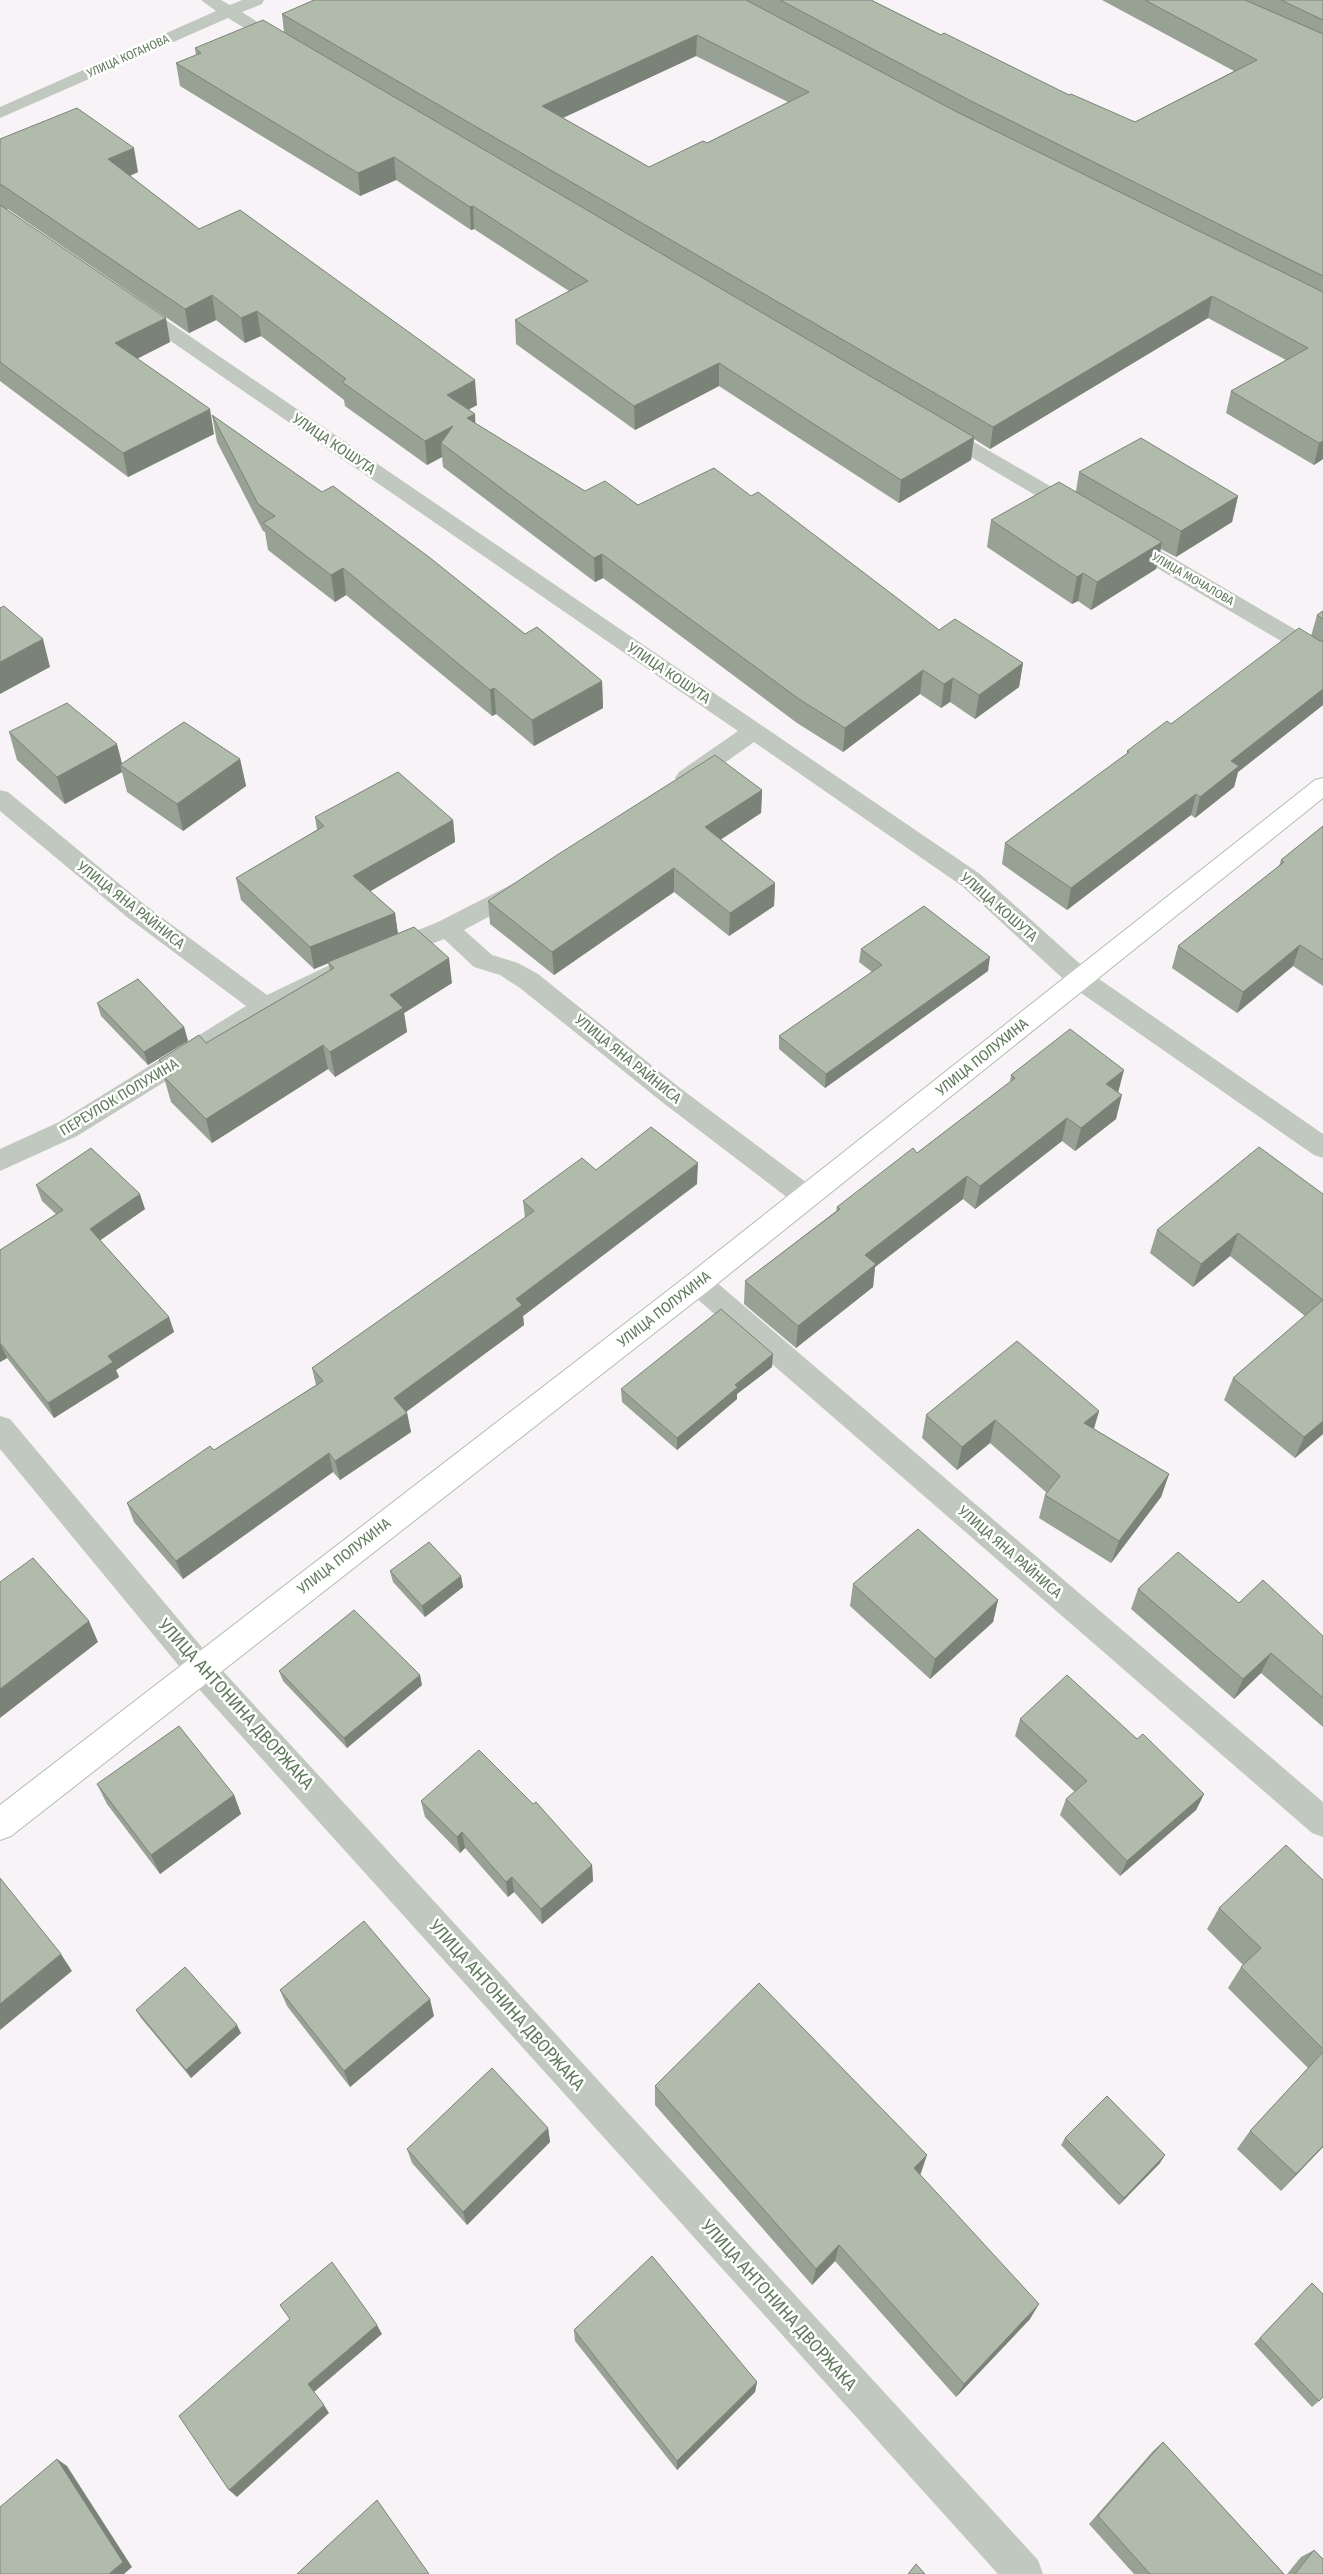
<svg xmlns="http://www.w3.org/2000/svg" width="1323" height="2574" viewBox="0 0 1323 2574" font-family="'Fira Sans Condensed',sans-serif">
	<rect width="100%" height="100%" fill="#f7f3f6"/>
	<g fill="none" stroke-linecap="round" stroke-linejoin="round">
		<defs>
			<path id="secondary" d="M1323 778V798L708 1291 11 1836 0 1840V1805L688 1275 1315 780Z"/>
		</defs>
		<!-- secondary casing -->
		<use href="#secondary" stroke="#b3bdb1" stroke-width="2"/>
		<!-- minor -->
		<g fill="#c0c8bf" fill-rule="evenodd">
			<path d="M201 0H221L230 5 242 0H264L262 4 242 12 292 44 289 48H277L228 18 0 118V107L216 11Z"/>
			<path d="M137 303 144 305 980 874 1089 972 1323 1134V1158L1314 1155 1071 986 962 886 754 742 695 784 687 786 679 784 675 778 679 772 738 731 130 313 127 309 130 305Z"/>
			<path d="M941 425 948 427 1081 504 1084 509 1081 514 1074 516 1067 514 934 435 931 431 934 427Z"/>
			<path d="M1126 533 1134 535 1323 646V663L1315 661 1118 545 1115 540 1118 535Z"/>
			<path d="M0 790 8 792 145 905 267 995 338 961 347 964 350 970 347 976 274 1014 77 1136 0 1171V1149L59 1122 246 1006 127 917 0 811Z"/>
			<path d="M522 879 531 882 534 888 531 894 464 930 492 955 518 963 538 974 680 1088 815 1189 819 1197 815 1205 806 1208 797 1205 662 1102 520 988 500 975 474 967 444 939 390 960 381 957 378 951 381 945 438 922Z"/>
			<path d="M698 1272 708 1275 1323 1802V1837L1312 1833 688 1291 684 1283 688 1275Z"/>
			<path d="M0 1416 10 1419 211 1658 1038 2560 1043 2574H998L189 1678 0 1449Z"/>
		</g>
		<!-- secondary -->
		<use href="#secondary" fill="#fff" fill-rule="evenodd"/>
	</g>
	<!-- wall -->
	<g fill="#97a194" fill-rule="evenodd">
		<path d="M314 0H871L941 35 1069 95 1135 122 1234 71 1102 0H1323V459L1314 465 1226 413 1231 391 1286 360 1208 318 990 449 974 439 971 460 899 503 719 386 635 430 516 344 515 320 569 291 474 229 471 230 396 180 360 196 180 86 176 63 196 55 195 48 284 33 282 14ZM696 56 788 102 707 143 649 167 563 118Z"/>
		<path d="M0 139 138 172 130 176 199 229 477 405 468 410 475 414V424L585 491 638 505 751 496 939 630 1023 663 1019 687 975 719 950 702 941 708 920 694 843 752 797 723 603 578 595 582 443 467 442 457 427 465 345 406 344 400 261 336 245 343 216 320 189 333 8 209H5L170 342 137 359 214 434 128 477 0 381Z"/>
		<path d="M212 415 525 634 602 681 603 708 534 746 496 714 492 716 346 595 335 602 268 550 265 532 263 531 217 442Z"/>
		<path d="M1079 472 1238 496 1232 522 1176 557 1161 549 1156 569 1091 610 1078 601 1072 604 987 547 991 520 1076 491Z"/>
		<path d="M1323 611V705L1238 772 1234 787 1195 818 1191 815 1067 910 1002 864 1005 843 1127 754V751L1311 636 1317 615Z"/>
		<path d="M9 732 122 764 240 759 246 786 183 831 127 792 122 772 65 804 17 760Z"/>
		<path d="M762 790 761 813 721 839 775 883 774 906 729 936 674 892 554 975 490 924 488 901Z"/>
		<path d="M315 817 453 820 455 842 370 891 395 913 398 934 452 983 404 1013 407 1032 335 1077 328 1069 212 1143 171 1102 159 1060 206 1043 330 970 328 963 314 969 241 900 236 878 317 830Z"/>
		<path d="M1323 826V986L1293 966 1237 1013 1172 968 1178 946 1279 866 1281 860Z"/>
		<path d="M861 949 988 971 825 1088 779 1049V1036L872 972 859 962Z"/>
		<path d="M97 1003 184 1027 188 1041 148 1065 101 1016Z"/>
		<path d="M1011 1075 1118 1093 1116 1119 1075 1151 1062 1141 975 1209 963 1199 875 1267 873 1287 796 1348 744 1304 745 1281 836 1211 837 1207 917 1153 1010 1082Z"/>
		<path d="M596 1170 697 1184 523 1316 524 1325 406 1411 407 1413 411 1432 340 1480 333 1472 183 1579 134 1522 127 1503 214 1450 316 1385 312 1368 525 1218 523 1201Z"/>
		<path d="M36 1185 145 1209 100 1240 169 1317 174 1332 116 1370 119 1377 54 1418 7 1358 0 1362V1250L56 1214 42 1201Z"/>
		<path d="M1323 1194V1434L1295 1458 1224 1400 1233 1378 1305 1316 1230 1256 1193 1287 1150 1253 1157 1230Z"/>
		<path d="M772 1367 737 1394V1399L677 1450 622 1402 621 1389Z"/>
		<path d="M1099 1411 1094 1429 1169 1474 1161 1497 1111 1563 1039 1518 1045 1495 1047 1493 990 1443 957 1470 922 1438 926 1415Z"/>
		<path d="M390 1571 461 1576 463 1587 425 1617 393 1582Z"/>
		<path d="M853 1584 998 1600 993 1622 930 1679 850 1606Z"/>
		<path d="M1138 1589 1239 1603 1323 1636V1727L1261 1673 1234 1699 1131 1609Z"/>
		<path d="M279 1671 422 1685 347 1748 283 1681Z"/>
		<path d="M1020 1719 1137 1739 1204 1794 1196 1810 1120 1876 1060 1815 1066 1799 1075 1792 1015 1736Z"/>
		<path d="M97 1784 234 1795 241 1814 160 1874 107 1804Z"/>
		<path d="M421 1801 592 1865 593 1881 542 1924 514 1892 508 1897 465 1848 460 1853 425 1817Z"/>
		<path d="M1323 1880V2147L1281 2191 1237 2149 1250 2131 1308 2068 1228 1988 1241 1967 1243 1965 1207 1929 1219 1908Z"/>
		<path d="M280 1990 434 2016 350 2087 287 2006Z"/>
		<path d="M136 2010 241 2033 191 2078 141 2018Z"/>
		<path d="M655 2086 921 2173 920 2174 1030 2319 956 2397 835 2261 812 2285 655 2105Z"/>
		<path d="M548 2128 550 2142 467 2225 412 2163 407 2149Z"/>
		<path d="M1065 2138 1160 2163 1119 2205 1061 2145Z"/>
		<path d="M1312 2283 1319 2401 1312 2407 1254 2344Z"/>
		<path d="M574 2330 757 2382 755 2392 677 2470 575 2341Z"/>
		<path d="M1163 2442 1284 2574H1134L1089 2524 1153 2451Z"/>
		<path d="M1314 2550 1323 2574H1287L1301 2557Z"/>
	</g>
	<!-- shaded-wall -->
	<g fill="#7b8378">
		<path d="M697 35 696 56 543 127 542 106Z"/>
		<path d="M134 148 138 172 113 183 108 159Z"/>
		<path d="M394 157 396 180 360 196 358 173Z"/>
		<path d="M473 206 474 229 471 230 470 207Z"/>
		<path d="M212 295 216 320 189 333 185 309Z"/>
		<path d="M1212 296 1208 318 990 449 993 427Z"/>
		<path d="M257 311 261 336 245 343 241 318Z"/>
		<path d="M166 318 170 342 120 367 115 343Z"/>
		<path d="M719 363V386L635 430 634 406Z"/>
		<path d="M475 380 477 405 449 420 447 395Z"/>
		<path d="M210 409 214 434 128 477 123 453Z"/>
		<path d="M475 414 476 438 467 418Z"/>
		<path d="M453 426 441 443 442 457 427 465 425 441Z"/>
		<path d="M974 437 971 460 899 503 901 480Z"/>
		<path d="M1323 441V459L1314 465 1319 443Z"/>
		<path d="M1238 496 1232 522 1176 557 1181 531Z"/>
		<path d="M1162 542 1156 569 1091 610 1097 582Z"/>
		<path d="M602 554 603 578 595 582 594 558Z"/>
		<path d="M343 568 346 595 335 602 331 575Z"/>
		<path d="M1083 573 1078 601 1072 604 1077 577Z"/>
		<path d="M43 639 50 667 0 694V662Z"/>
		<path d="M1023 663 1019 687 975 719 979 695Z"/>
		<path d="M923 670 920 694 843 752 845 728Z"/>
		<path d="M953 678 950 702 941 708 944 684Z"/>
		<path d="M602 681 603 708 534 746 532 720Z"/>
		<path d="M494 688 496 714 492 716 490 690Z"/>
		<path d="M1323 689V705L1238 772 1234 787 1195 818 1200 797 1231 761Z"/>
		<path d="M117 744 123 767 120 765 122 772 65 804 57 777Z"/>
		<path d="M240 759 246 786 183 831 177 804Z"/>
		<path d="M762 790 761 813 705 850V827Z"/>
		<path d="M1196 794 1191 815 1067 910 1071 888Z"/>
		<path d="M453 820 455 842 357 899 353 876Z"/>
		<path d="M674 868V892L554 975 552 952Z"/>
		<path d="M775 883 774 906 729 936 730 913Z"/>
		<path d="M395 913 398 935 314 969 310 947Z"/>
		<path d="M1300 945 1293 966 1237 1013 1243 992Z"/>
		<path d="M990 957 988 971 825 1088 826 1074Z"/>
		<path d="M449 958 452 983 404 1013 407 1032 335 1077 330 1052 390 995Z"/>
		<path d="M184 1027 188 1041 148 1065 144 1052Z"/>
		<path d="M323 1045 328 1069 212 1143 206 1119Z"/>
		<path d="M1124 1070 1118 1093 1106 1084Z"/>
		<path d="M1122 1095 1116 1119 1075 1151 1081 1128Z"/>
		<path d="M1067 1118 1062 1141 975 1209 980 1186Z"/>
		<path d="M698 1163 697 1184 523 1316 524 1325 398 1418 394 1398 516 1299Z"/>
		<path d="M967 1176 963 1199 875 1267 873 1287 796 1348 798 1326 865 1255Z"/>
		<path d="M140 1194 145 1209 95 1244 90 1229Z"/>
		<path d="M1238 1233 1230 1256 1193 1287 1201 1264Z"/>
		<path d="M169 1317 174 1332 116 1370 119 1377 54 1418 48 1403 108 1356Z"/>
		<path d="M0 1343 7 1358 0 1362Z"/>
		<path d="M773 1354 772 1367 737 1394V1399L677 1450V1438L735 1385Z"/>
		<path d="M1099 1411 1092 1434 1084 1423Z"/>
		<path d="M407 1413 411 1432 340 1480 335 1461Z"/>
		<path d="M995 1420 990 1443 957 1470 962 1447Z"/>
		<path d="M1323 1421V1434L1295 1458 1304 1437Z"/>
		<path d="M329 1453 333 1472 183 1579 176 1561Z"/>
		<path d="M1169 1474 1161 1497 1111 1563 1119 1541Z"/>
		<path d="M461 1576 463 1587 425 1617 422 1606Z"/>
		<path d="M998 1600 993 1622 930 1679 935 1659Z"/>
		<path d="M89 1621 98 1642 0 1718V1689Z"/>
		<path d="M1271 1653 1261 1673 1234 1699 1243 1679Z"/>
		<path d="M420 1675 422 1685 347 1748 344 1738Z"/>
		<path d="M1204 1794 1196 1810 1120 1876 1127 1861Z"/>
		<path d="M234 1795 241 1814 160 1874 151 1855Z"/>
		<path d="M462 1832 465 1848 460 1853 457 1837Z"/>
		<path d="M592 1865 593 1881 542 1924 541 1909Z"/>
		<path d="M512 1877 514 1892 508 1897 506 1882Z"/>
		<path d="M61 1954 72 1971 0 2030V2004Z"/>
		<path d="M430 1999 434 2016 350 2087 344 2071Z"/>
		<path d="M237 2025 241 2033 191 2078 186 2070Z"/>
		<path d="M548 2128 550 2142 467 2225 463 2212Z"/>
		<path d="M1323 2146V2147L1281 2191 1296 2174Z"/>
		<path d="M927 2155 921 2173 908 2186 914 2168Z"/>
		<path d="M1165 2155 1160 2163 1119 2205 1124 2198Z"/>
		<path d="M839 2245 835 2261 812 2285 816 2269Z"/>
		<path d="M1039 2304 1030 2319 956 2397 964 2384Z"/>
		<path d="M377 2325 382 2334 314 2392 308 2384Z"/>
		<path d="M757 2382 755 2392 677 2470V2461Z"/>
		<path d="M324 2405 329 2413 237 2497 229 2490Z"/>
		<path d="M57 2459 67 2466 132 2567 124 2574H109Z"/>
	</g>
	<!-- building -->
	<g fill="#b0bbac" stroke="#7b8378" fill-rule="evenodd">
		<path d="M314 0H746L957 112 1323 292V441L1319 443 1231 391 1308 348 1212 296 993 427 282 14ZM697 35 809 92 707 143 703 141 649 167 542 106Z"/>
		<path d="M780 0H871L941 35 944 33 1069 95 1071 94 1135 122 1257 60 1145 0H1245L1323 34V276L971 101Z"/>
		<path d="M1281 0H1323V20Z"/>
		<path d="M263 20 974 437 901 480 719 363 634 406 515 320 588 281 473 206 470 207 394 157 358 173 176 63 201 53 195 48Z"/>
		<path d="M77 108 134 148 108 159 199 229 240 210 475 380 447 395 475 414 467 418 585 491 605 481 638 505 714 468 751 496 758 492 939 630 955 619 1023 663 979 695 953 678 944 684 923 670 845 728 799 699 602 554 594 558 441 443 453 426 425 441 342 382 346 379 257 311 241 318 212 295 185 309 2 185H0V139Z"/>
		<path d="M0 205 166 318 115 343 210 409 123 453 0 362Z"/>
		<path d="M212 415 322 492 333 486 429 557 525 634 537 627 602 681 532 720 494 688 490 690 343 568 331 575 263 523 275 516 258 504Z"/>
		<path d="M1141 438 1238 496 1181 531 1079 472Z"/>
		<path d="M1059 482 1162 542 1097 582 1083 573 1077 577 991 520Z"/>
		<path d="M4 606 43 639 0 662V608Z"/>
		<path d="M1323 611V619L1317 615Z"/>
		<path d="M1299 628 1320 641H1323V689L1231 761 1239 766 1200 797 1196 794 1071 888 1005 843 1129 752 1127 751 1167 721 1171 724Z"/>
		<path d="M67 703 117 744 57 777 9 732Z"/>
		<path d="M184 722 240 759 177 804 120 765Z"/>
		<path d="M715 755 762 790 705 827 775 883 730 913 674 868 552 952 488 901 557 855Z"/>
		<path d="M398 772 453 820 353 876 395 913 310 947 236 878 324 826 315 817Z"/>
		<path d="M1323 826V960L1300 945 1243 992 1178 946 1284 862 1281 860Z"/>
		<path d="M924 906 990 957 826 1074 779 1036 882 965 861 949Z"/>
		<path d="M414 927 449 958 390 995 403 1008 330 1052 323 1045 206 1119 165 1078 172 1074 159 1060 199 1035 206 1043 334 968 328 962Z"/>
		<path d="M138 979 184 1027 144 1052 97 1003Z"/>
		<path d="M1070 1029 1124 1070 1106 1084 1122 1095 1081 1128 1067 1118 980 1186 967 1176 865 1255 876 1264 798 1326 745 1281 840 1209 837 1207 913 1148 917 1153 1015 1078 1011 1075Z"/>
		<path d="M651 1127 698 1163 516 1299 522 1305 394 1398 407 1413 335 1461 329 1453 176 1561 127 1503 210 1446 214 1450 323 1381 312 1368 534 1211 523 1201 582 1158 596 1170Z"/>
		<path d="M1259 1147 1323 1194V1300L1238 1233 1201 1264 1157 1230Z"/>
		<path d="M91 1148 140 1194 90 1229 169 1317 108 1356 113 1362 48 1403 0 1343V1250L63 1210 36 1185Z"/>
		<path d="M1323 1300V1421L1304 1437 1233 1378Z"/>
		<path d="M721 1309 773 1354 735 1385 738 1387 677 1438 621 1389Z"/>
		<path d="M1017 1341 1099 1411 1084 1423 1169 1474 1119 1541 1045 1495 1060 1476 995 1420 962 1447 926 1415Z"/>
		<path d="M918 1529 998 1600 935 1659 853 1584Z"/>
		<path d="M429 1542 461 1576 422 1606 390 1571Z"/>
		<path d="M1178 1552 1239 1603 1263 1580 1323 1636V1698L1271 1653 1243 1679 1138 1589Z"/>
		<path d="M33 1558 89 1621 0 1689V1582Z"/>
		<path d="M354 1610 420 1675 344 1738 279 1671Z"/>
		<path d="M1067 1675 1137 1739 1143 1734 1204 1794 1127 1861 1066 1799 1087 1781 1020 1719Z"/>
		<path d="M179 1726 234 1795 151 1855 97 1784Z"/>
		<path d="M479 1750 533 1804 536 1802 592 1865 541 1909 512 1877 506 1882 462 1832 457 1837 421 1801Z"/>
		<path d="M1286 1845 1323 1880V2049L1241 1967 1261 1948 1219 1908Z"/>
		<path d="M0 1878 61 1954 0 2004Z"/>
		<path d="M364 1921 430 1999 344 2071 280 1990Z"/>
		<path d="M185 1967 237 2025 186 2070 136 2010Z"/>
		<path d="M759 1983 927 2155 914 2168 1039 2304 964 2384 839 2245 816 2269 655 2086Z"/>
		<path d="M1323 2052V2146L1296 2174 1250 2131Z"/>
		<path d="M492 2068 548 2128 463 2212 407 2149Z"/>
		<path d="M1107 2096 1165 2155 1124 2198 1065 2138Z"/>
		<path d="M652 2256 757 2382 677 2461 574 2330Z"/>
		<path d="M332 2262 377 2325 308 2384 324 2405 229 2490 179 2416 290 2319 280 2305Z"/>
		<path d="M1312 2283 1323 2294V2397L1319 2401 1260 2338Z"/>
		<path d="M1163 2442 1284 2574H1150L1098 2516Z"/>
		<path d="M57 2459 123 2562 109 2574H0V2507Z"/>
		<path d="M377 2500 429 2574H297Z"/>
		<path d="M1314 2550 1323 2559V2574H1295Z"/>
		<path d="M916 2564 925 2574H908Z"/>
	</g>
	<g text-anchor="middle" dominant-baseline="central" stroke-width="5" stroke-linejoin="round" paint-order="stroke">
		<!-- far-street labels -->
		<g font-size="12" fill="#607a5c" stroke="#fff">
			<text transform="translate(128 56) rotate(-24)">УЛИЦА КОГАНОВА</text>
			<text transform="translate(1193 579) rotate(30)">УЛИЦА МОЧАЛОВА</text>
		</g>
		<!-- street labels -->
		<g font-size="15" fill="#607a5c" stroke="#fff">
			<text transform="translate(334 444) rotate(34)">УЛИЦА КОШУТА</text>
			<text transform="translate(669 673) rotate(34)">УЛИЦА КОШУТА</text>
			<text transform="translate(131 905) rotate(38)">УЛИЦА ЯНА РАЙНИСА</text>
			<text transform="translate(999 907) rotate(41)">УЛИЦА КОШУТА</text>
			<text transform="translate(982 1057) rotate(-39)">УЛИЦА ПОЛУХИНА</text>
			<text transform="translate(628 1059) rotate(39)">УЛИЦА ЯНА РАЙНИСА</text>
			<text transform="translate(119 1097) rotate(-31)">ПЕРЕУЛОК ПОЛУХИНА</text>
			<text transform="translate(664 1309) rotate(-38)">УЛИЦА ПОЛУХИНА</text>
			<text transform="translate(1010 1552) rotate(41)">УЛИЦА ЯНА РАЙНИСА</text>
			<text transform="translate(344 1556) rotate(-38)">УЛИЦА ПОЛУХИНА</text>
		</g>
		<!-- near-street labels -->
		<g font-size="18" fill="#607a5c" stroke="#fff">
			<text transform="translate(236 1704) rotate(48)">УЛИЦА АНТОНИНА ДВОРЖАКА</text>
			<text transform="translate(507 2005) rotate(48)">УЛИЦА АНТОНИНА ДВОРЖАКА</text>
			<text transform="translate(779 2305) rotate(48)">УЛИЦА АНТОНИНА ДВОРЖАКА</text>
		</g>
	</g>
</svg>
